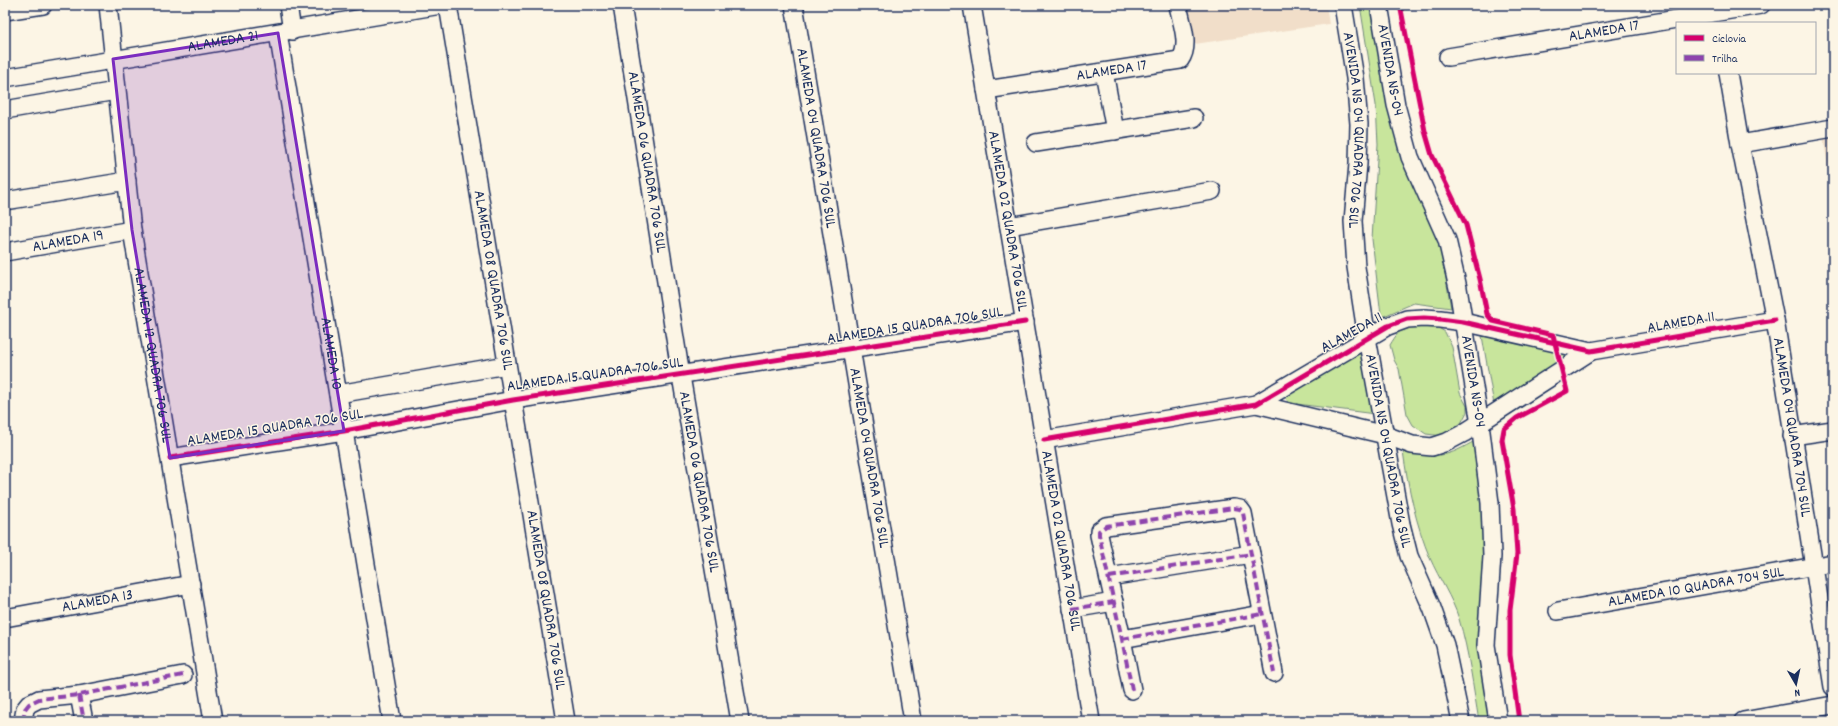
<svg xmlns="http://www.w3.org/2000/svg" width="1838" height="726" viewBox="0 0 1838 726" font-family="Dekko,sans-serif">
	<rect width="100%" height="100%" fill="#fcf5e5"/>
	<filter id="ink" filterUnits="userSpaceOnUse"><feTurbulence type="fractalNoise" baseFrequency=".025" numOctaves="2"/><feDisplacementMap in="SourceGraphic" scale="8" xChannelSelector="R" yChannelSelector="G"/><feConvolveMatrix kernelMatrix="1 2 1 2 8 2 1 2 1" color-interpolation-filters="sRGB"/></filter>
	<g filter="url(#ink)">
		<!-- built -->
		<g fill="#f1dec9">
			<path d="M1188 5H1326L1329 24 1195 44Z"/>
			<path d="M1833 134V200L1823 136Z"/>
		</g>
		<!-- green -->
		<g fill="#c8e59c" stroke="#728a7d">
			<path d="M1360 5H1373L1438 232 1451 308 1414 303 1384 316 1381 315 1372 239 1378 144 1376 105Z"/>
			<path d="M1429 322 1445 332 1452 347 1460 393 1467 406V412L1459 427 1443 436 1426 434 1413 425 1407 414 1399 369 1394 360 1390 345C1402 325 1407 323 1429 322Z"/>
			<path d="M1481 330 1588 352 1494 405Z"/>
			<path d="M1364 351 1375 414 1289 403 1285 397 1287 391Z"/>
			<path d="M1475 441 1485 510 1493 721H1479C1473 687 1469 652 1459 619 1452 597 1439 579 1430 558 1416 525 1408 487 1403 451 1414 446 1427 455 1440 455 1453 454 1463 447 1475 441Z"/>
		</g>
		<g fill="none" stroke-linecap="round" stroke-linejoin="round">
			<defs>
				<g id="minor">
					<path id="s1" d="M108 5 132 230 213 721"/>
					<path d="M288 5 292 31"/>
					<path id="s2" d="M448 5 566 721"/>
					<path id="s3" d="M622 5 681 376 740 721"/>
					<path id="s4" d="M794 5 913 721"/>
					<path id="s5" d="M972 5 1091 721"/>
					<path id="s6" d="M1343 5 1355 78 1359 124 1358 164 1353 221 1356 267 1367 338 1401 524 1409 556 1432 608 1445 645 1461 721"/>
					<path id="s7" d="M1379 5 1396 105 1410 157 1447 240 1458 288 1480 424 1490 503 1492 556 1486 645 1498 721"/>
					<path d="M5 11 43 5"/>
					<path id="s8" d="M278 33 392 721"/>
					<path id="s9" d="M1448 57 1761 5"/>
					<path d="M1104 72 1115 131"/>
					<path id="s10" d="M1728 73 1740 144 1775 320 1833 687"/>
					<path id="s11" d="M5 78 441 5"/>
					<path id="s12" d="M986 90 1180 60C1191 45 1181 22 1178 5"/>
					<path d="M5 110 116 91"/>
					<path d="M1036 143 1194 118"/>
					<path d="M1740 144 1833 128"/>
					<path d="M5 201 127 181"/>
					<path d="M1009 226 1212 191"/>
					<path id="s13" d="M5 252 132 230"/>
					<path d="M338 394 507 365"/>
					<path d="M1256 404 1385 435 1412 445 1432 447 1447 442 1464 433 1591 351"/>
					<path d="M1792 436 1833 430"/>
					<path d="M1044 440 1256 404 1388 326 1407 319 1424 318 1440 319 1463 322 1591 351 1775 320"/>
					<path d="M170 458 344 431 513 400 1025 322"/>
					<path d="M1109 577 1251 554"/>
					<path d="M1072 609 1114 602"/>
					<path id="s14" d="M1558 611 1833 563"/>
					<path id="s15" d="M5 618 191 584"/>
					<path d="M1122 639 1262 614"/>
					<path d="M1132 690 1122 639 1099 535V531L1106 526 1234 508 1240 509 1243 513 1274 673"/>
					<path d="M79 695 84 721"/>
					<path d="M23 721 25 709 29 704 39 699 79 695 183 675"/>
					<path d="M1743 721 1833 705"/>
				</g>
			</defs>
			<!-- minor casing -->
			<use href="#minor" stroke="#1b2f5e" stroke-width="20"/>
			<!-- minor -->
			<use href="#minor" stroke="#fcf5e5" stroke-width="17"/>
			<!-- quiet -->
			<g stroke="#8e44ad" stroke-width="4" stroke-dasharray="8 4" stroke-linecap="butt">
				<path d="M1109 577 1251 554"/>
				<path d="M1072 609 1114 602"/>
				<path d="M1122 639 1262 614"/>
				<path d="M1132 690 1122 639 1099 535V531L1106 526 1234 508 1240 509 1243 513 1274 673"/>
				<path d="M79 695 84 721"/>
				<path d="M23 721 25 709 29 704 39 699 79 695 183 675"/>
			</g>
			<defs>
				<g id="cycleway">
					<path d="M1400 5 1425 131 1432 155 1466 225 1480 279 1487 314 1493 321 1553 335 1567 391 1517 418 1504 429 1502 440 1514 509 1517 554 1510 610V655L1519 721"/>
					<path d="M1044 440 1256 404 1388 326 1407 319 1424 318 1440 319 1463 322 1591 351 1775 320"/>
					<path d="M170 458 344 431 513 400 1025 322"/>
				</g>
			</defs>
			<!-- cycleway casing -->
			<use href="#cycleway" stroke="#fcf5e5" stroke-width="8"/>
			<!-- cycleway -->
			<use href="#cycleway" stroke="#d6006c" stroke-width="5"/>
		</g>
	</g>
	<!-- marked area -->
	<path fill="#7b2cbf" fill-opacity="0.2" stroke="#7b2cbf" stroke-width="3" stroke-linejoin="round" d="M278 33 344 431 170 458 132 230 113 59Z"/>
	<g text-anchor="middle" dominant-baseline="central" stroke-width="3" stroke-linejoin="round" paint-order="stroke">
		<!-- street labels -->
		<g font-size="16" fill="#1b2f5e" stroke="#fcf5e5">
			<text stroke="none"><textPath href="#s9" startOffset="158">ALAMEDA 17</textPath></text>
			<text stroke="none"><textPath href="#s11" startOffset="221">ALAMEDA 21</textPath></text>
			<text stroke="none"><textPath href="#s12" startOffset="127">ALAMEDA 17</textPath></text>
			<text stroke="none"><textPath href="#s7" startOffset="66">AVENIDA NS-04</textPath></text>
			<text stroke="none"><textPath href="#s6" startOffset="126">AVENIDA NS 04 QUADRA 706 SUL</textPath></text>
			<text stroke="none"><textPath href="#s4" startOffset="135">ALAMEDA 04 QUADRA 706 SUL</textPath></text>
			<text stroke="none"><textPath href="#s3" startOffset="159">ALAMEDA 06 QUADRA 706 SUL</textPath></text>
			<text stroke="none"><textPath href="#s5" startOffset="219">ALAMEDA 02 QUADRA 706 SUL</textPath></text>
			<text stroke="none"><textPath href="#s13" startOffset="64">ALAMEDA 19</textPath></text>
			<text stroke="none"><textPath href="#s2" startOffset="279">ALAMEDA 08 QUADRA 706 SUL</textPath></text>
			<text transform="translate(1681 323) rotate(-10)">ALAMEDA 11</text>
			<text transform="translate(915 326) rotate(-9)">ALAMEDA 15 QUADRA 706 SUL</text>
			<text transform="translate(1352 333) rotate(-29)">ALAMEDA 11</text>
			<text stroke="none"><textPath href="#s8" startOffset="325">ALAMEDA 10</textPath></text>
			<text stroke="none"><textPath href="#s1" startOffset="353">ALAMEDA 12 QUADRA 706 SUL</textPath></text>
			<text transform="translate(595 375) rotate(-8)">ALAMEDA 15 QUADRA 706 SUL</text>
			<text stroke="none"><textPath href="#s7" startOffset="390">AVENIDA NS-04</textPath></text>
			<text stroke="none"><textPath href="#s10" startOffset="360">ALAMEDA 04 QUADRA 704 SUL</textPath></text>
			<text transform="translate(275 428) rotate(-9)">ALAMEDA 15 QUADRA 706 SUL</text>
			<text stroke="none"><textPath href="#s6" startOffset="450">AVENIDA NS 04 QUADRA 706 SUL</textPath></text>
			<text stroke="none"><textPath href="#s4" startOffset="459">ALAMEDA 04 QUADRA 706 SUL</textPath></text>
			<text stroke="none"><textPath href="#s3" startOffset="483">ALAMEDA 06 QUADRA 706 SUL</textPath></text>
			<text stroke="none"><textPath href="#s5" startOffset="543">ALAMEDA 02 QUADRA 706 SUL</textPath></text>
			<text stroke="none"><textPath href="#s14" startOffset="140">ALAMEDA 10 QUADRA 704 SUL</textPath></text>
			<text stroke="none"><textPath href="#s2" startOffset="603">ALAMEDA 08 QUADRA 706 SUL</textPath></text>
			<text stroke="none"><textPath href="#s15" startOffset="94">ALAMEDA 13</textPath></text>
		</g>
	</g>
	<!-- margin -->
	<rect width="1838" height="726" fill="none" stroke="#fcf5e5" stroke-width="20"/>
	<rect x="10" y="10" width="1818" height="706" fill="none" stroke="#1b2f5e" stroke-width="1.5" filter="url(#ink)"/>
	<!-- legend -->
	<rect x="1676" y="22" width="140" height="52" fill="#fcf5e5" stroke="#a2a6af"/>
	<rect x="1684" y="35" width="20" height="6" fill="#d6006c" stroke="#a2a6af"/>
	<text x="1712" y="42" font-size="12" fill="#1b2f5e">Ciclovia</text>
	<rect x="1684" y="55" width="20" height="6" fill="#8e44ad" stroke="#a2a6af"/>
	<text x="1712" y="62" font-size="12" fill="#1b2f5e">Trilha</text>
	<!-- north arrow -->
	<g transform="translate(1796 684) rotate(171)" stroke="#fcf5e5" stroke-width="3" paint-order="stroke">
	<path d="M0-3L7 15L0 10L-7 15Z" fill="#1b2f5e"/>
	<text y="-6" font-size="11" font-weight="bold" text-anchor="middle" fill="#1b2f5e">N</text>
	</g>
</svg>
